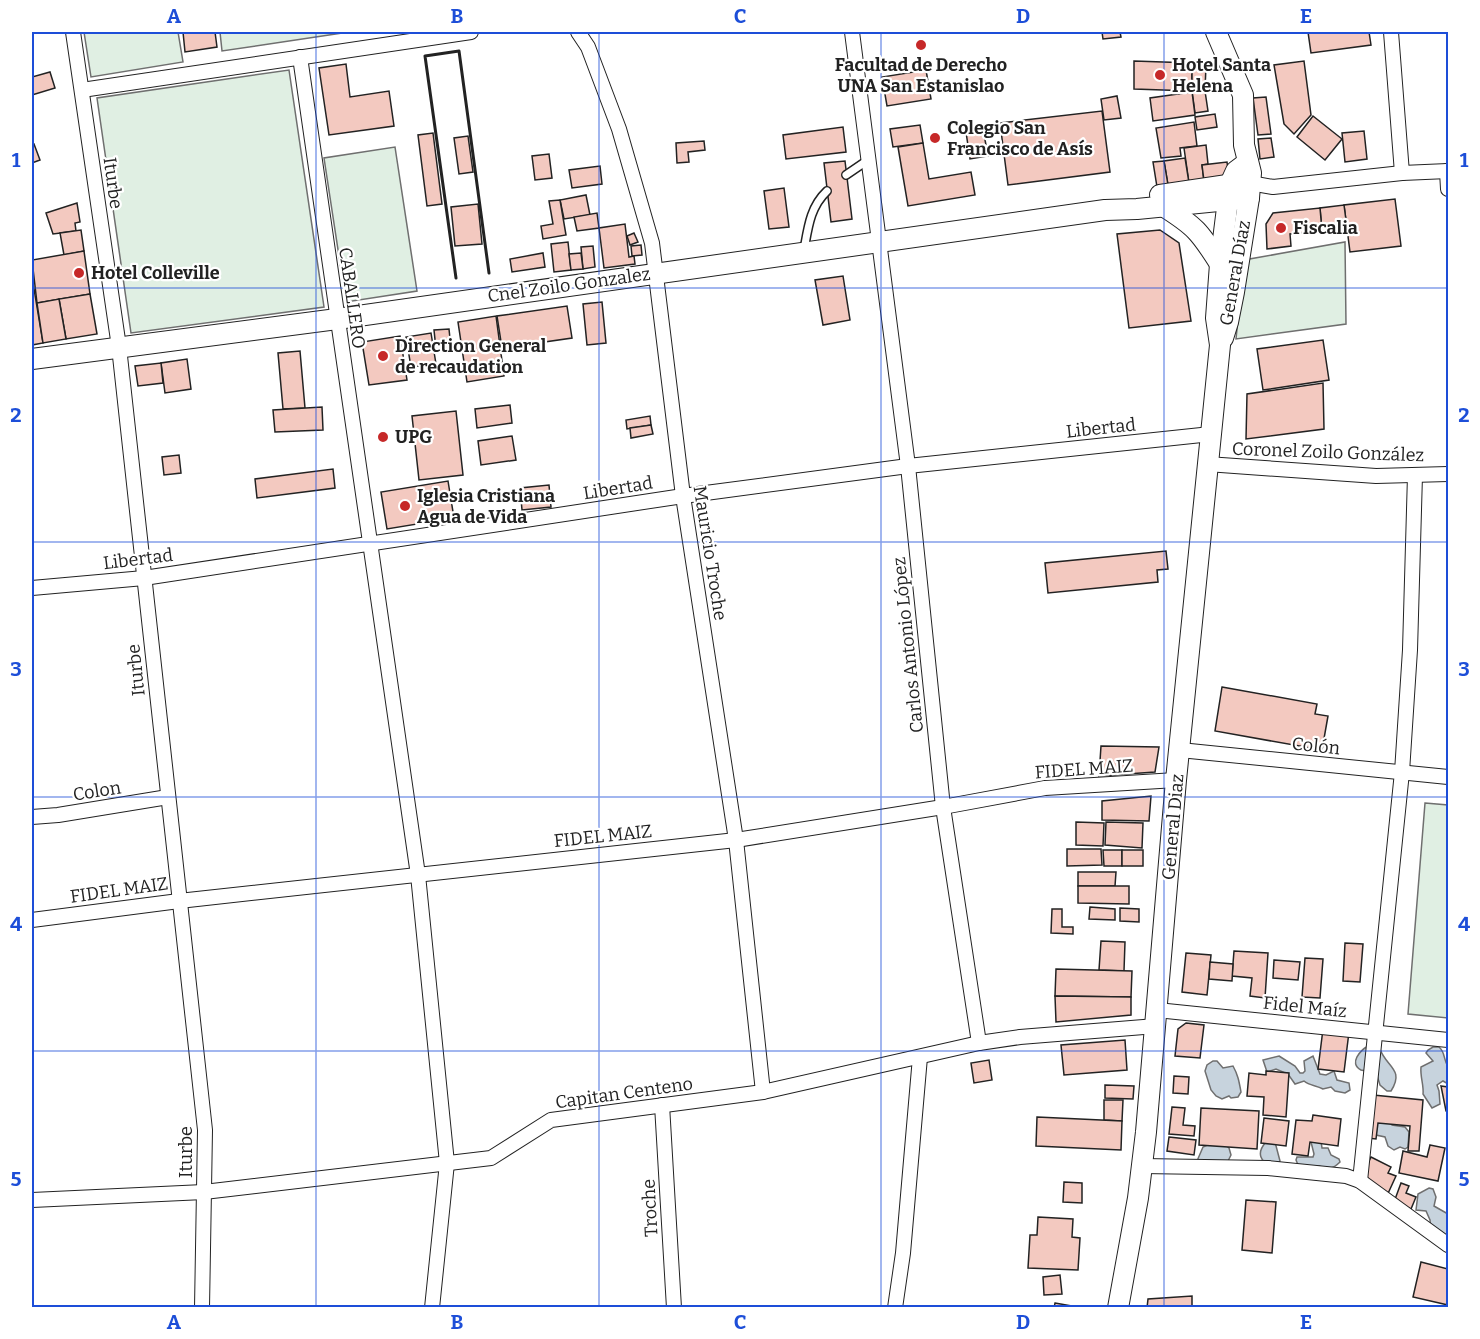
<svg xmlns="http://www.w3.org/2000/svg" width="1480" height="1339" viewBox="0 0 1480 1339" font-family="Bitter,serif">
	<rect width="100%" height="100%" fill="#fff"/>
	<!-- green -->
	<g fill="#e0efe3" stroke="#6f6f6f" stroke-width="1.5">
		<path d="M84 32H178L183 62 91 77Z"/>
		<path d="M220 32H349L222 51Z"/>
		<path d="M289 70 324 307 131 333 97 98Z"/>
		<path d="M395 147 417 291 346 302 324 158Z"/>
		<path d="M1345 242 1346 324 1236 339 1244 260Z"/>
		<path d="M1425 803 1448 805V1018L1408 1014Z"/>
	</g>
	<!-- water -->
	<g fill="#c7d3dd" stroke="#6f6f6f" stroke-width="1.5">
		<path d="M1368 1046 1380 1049C1386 1067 1405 1069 1391 1091H1387L1380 1085 1376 1072C1372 1071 1364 1071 1361 1070 1348 1063 1361 1050 1368 1046Z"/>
		<path d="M1433 1047H1439C1446 1053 1443 1060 1448 1066V1084L1443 1081 1437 1085 1439 1091 1440 1104 1432 1108 1423 1094C1424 1085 1420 1077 1421 1067L1433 1061 1426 1053 1428 1050Z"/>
		<path d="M1279 1056 1295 1066 1300 1073H1303L1305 1071 1304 1061 1313 1056 1320 1074 1326 1075 1334 1071 1337 1080 1349 1083 1350 1090 1345 1093 1335 1091 1331 1087 1323 1089C1316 1085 1310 1086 1304 1081L1295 1084 1288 1074 1276 1069 1267 1072 1263 1060Z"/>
		<path d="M1213 1061H1217L1223 1068 1233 1066C1238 1075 1239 1081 1241 1092L1238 1097 1231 1098 1229 1096 1222 1099 1216 1096 1211 1090 1205 1071 1207 1065Z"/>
		<path d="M1368 1117 1389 1118 1392 1125 1405 1127 1409 1132 1408 1147 1405 1149 1400 1147 1394 1150 1388 1146 1385 1137 1376 1135Z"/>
		<path d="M1321 1141 1322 1148H1328L1331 1155 1339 1159 1340 1162C1332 1170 1328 1169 1319 1166L1301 1172 1296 1160 1297 1157H1313L1314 1154 1311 1142Z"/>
		<path d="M1266 1142H1275L1280 1161 1273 1167C1260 1162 1256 1153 1266 1142Z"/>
		<path d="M1212 1143 1224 1144 1229 1148 1231 1155 1227 1163 1197 1161 1203 1147Z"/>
		<path d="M1429 1188 1433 1189 1436 1197 1434 1206 1448 1214V1236L1441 1237 1431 1229 1430 1220 1426 1211 1416 1210 1418 1194Z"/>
	</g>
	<!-- building -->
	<g fill="#f3c9c0" stroke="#222" stroke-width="1.5">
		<path d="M183 32H215L217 47 185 52Z"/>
		<path d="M1102 32H1120L1121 37 1103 39Z"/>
		<path d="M1308 32H1369L1371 45 1311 53Z"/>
		<path d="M1134 61 1192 63V91L1134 89Z"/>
		<path d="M1304 61 1311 115 1294 134 1284 124 1274 65Z"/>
		<path d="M1192 63 1206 65 1205 91 1208 111 1195 113 1192 91Z"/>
		<path d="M346 64 350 97 389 91 394 126 329 135 319 68Z"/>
		<path d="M926 70 931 99 887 106 882 77Z"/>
		<path d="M50 72 55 88 32 95V77Z"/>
		<path d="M1192 92 1195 115 1153 121 1150 98Z"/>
		<path d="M1117 96 1121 118 1104 120 1101 99Z"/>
		<path d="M1266 97 1271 134 1258 135 1253 98Z"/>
		<path d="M1102 111 1110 172 1008 185 1000 123Z"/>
		<path d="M1215 114 1217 127 1197 130 1195 117Z"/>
		<path d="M1313 116 1342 139 1325 160 1297 137Z"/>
		<path d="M1194 122 1197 146 1180 148 1181 156 1161 158 1156 128Z"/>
		<path d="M920 125 923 143 893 147 890 129Z"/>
		<path d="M843 127 846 152 786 159 783 135Z"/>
		<path d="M983 129 988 156 970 159 966 132Z"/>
		<path d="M1364 131 1367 159 1345 162 1342 133Z"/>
		<path d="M433 133 442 204 427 206 418 135Z"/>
		<path d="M468 136 473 172 459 174 454 138Z"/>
		<path d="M1271 138 1274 157 1260 159 1258 139Z"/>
		<path d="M704 141 705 150 688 152 689 162 677 163 676 143Z"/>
		<path d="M923 143 929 179 971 172 975 195 908 206 898 147Z"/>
		<path d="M34 144 40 160 32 163V145Z"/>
		<path d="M1206 145 1208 164 1202 165 1204 181 1189 183 1184 148Z"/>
		<path d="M549 154 552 178 535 180 532 156Z"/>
		<path d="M1185 158 1189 183 1168 185 1164 161Z"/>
		<path d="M845 161 852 219 831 222 824 163Z"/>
		<path d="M1164 161 1168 185 1157 187 1153 162Z"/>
		<path d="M1227 162 1229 178 1204 181 1202 165Z"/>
		<path d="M600 166 602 184 572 188 569 170Z"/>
		<path d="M784 188 789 227 769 229 764 191Z"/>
		<path d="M586 195 590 215 564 219 560 200Z"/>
		<path d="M1395 199 1401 246 1350 252 1344 205Z"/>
		<path d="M560 200 566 235 543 239 541 226 553 224 549 201Z"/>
		<path d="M77 203 80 222 75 223 76 231 53 234 46 213Z"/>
		<path d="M478 204 482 244 455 246 451 207Z"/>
		<path d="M1344 205 1347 228 1322 231 1320 208Z"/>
		<path d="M1320 208 1322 231 1290 234 1291 246 1267 249 1266 224 1273 213Z"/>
		<path d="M597 213 599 228 577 231 574 217Z"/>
		<path d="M625 224 629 257 634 256 635 264 604 268 599 228Z"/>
		<path d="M81 230 84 251 64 255 60 233Z"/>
		<path d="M1160 230 1179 243 1191 321 1129 328 1117 234Z"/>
		<path d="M634 233 638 242 630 245 627 236Z"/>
		<path d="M568 242 571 270 554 272 551 244Z"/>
		<path d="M641 245 642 255 632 256 631 246Z"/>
		<path d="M593 246 595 267 583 269 581 247Z"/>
		<path d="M84 251 90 294 37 303 32 260Z"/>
		<path d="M543 253 545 267 512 272 510 259Z"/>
		<path d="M581 253 583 269 571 270 569 254Z"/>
		<path d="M843 276 850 320 823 325 815 280Z"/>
		<path d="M33 283 43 343 32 345V284Z"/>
		<path d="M90 294 97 334 66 339 59 299Z"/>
		<path d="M59 299 66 339 43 343 37 303Z"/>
		<path d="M602 302 606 343 587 345 583 304Z"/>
		<path d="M567 306 572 338 502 348 497 316Z"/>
		<path d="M496 316 504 376 467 382 458 322Z"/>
		<path d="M449 329 451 348 436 349 434 330Z"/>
		<path d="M431 333 436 364 411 367 406 337Z"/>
		<path d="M400 336 407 380 369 385 362 342Z"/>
		<path d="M1323 340 1329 380 1263 390 1257 349Z"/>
		<path d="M300 351 305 408 283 409 278 353Z"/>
		<path d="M187 359 191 389 165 393 161 363Z"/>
		<path d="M161 363 163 383 138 386 135 366Z"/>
		<path d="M1323 383 1324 429 1246 439 1247 394Z"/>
		<path d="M510 405 512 423 477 428 475 409Z"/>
		<path d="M322 407 323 430 275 432 273 410Z"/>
		<path d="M456 411 463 475 419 480 412 416Z"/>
		<path d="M650 416 651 425 627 429 626 420Z"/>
		<path d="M651 425 653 434 631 438 630 428Z"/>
		<path d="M512 436 516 460 481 465 478 441Z"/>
		<path d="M179 455 181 473 164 475 162 457Z"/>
		<path d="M333 469 335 488 257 498 255 479Z"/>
		<path d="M448 481 454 518 387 529 381 492Z"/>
		<path d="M549 485 551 507 522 510 520 488Z"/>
		<path d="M1166 551 1168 569 1157 570 1158 582 1048 593 1045 563Z"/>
		<path d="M1222 687 1317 704 1315 714 1328 716 1322 750 1215 731Z"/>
		<path d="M1101 746 1159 747 1155 772 1099 776Z"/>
		<path d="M1151 796 1149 821 1102 820V801Z"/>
		<path d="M1076 822 1104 823 1103 846 1076 845Z"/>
		<path d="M1106 822 1143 823 1142 848 1105 845Z"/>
		<path d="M1067 849H1101L1102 865 1067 866Z"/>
		<path d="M1103 850H1122V866H1104Z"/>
		<rect x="1122" y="850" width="21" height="16"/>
		<path d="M1078 872H1116L1115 886H1078Z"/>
		<path d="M1078 886H1129V904L1078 903Z"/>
		<path d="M1090 907 1115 909V920L1089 919Z"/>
		<path d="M1120 908 1139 909V922L1120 921Z"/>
		<path d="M1052 909H1062V927H1073V934L1051 933Z"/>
		<path d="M1101 941 1125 942 1124 971 1099 970Z"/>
		<path d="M1345 943 1363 944 1360 982 1343 981Z"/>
		<path d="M1234 951 1268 953 1265 998 1250 996 1252 978 1232 976Z"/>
		<path d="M1186 953 1211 955 1207 995 1182 992Z"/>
		<path d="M1305 958 1323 959 1320 998 1302 997Z"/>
		<path d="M1274 960 1300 962 1298 980 1273 978Z"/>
		<path d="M1210 962 1233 964 1232 981 1209 979Z"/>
		<path d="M1056 969 1132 971 1131 997 1055 996Z"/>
		<path d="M1055 996 1131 997V1015L1056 1022Z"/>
		<path d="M1186 1023 1204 1025 1200 1058 1175 1056 1178 1029Z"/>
		<path d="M1323 1029 1349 1032 1344 1072 1318 1069Z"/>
		<path d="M1125 1040 1127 1070 1064 1075 1061 1045Z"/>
		<path d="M989 1060 992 1080 974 1083 971 1063Z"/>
		<path d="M1266 1071 1289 1073 1286 1117 1263 1115 1264 1097 1247 1096 1249 1073 1266 1075Z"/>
		<path d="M1174 1076 1189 1077 1188 1094 1173 1093Z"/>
		<path d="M1105 1085 1134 1086 1133 1099 1105 1098Z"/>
		<path d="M1441 1086 1448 1087V1112L1446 1111Z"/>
		<path d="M1363 1094 1423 1100 1419 1151H1408L1410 1126 1378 1123 1376 1139 1359 1137Z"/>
		<path d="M1104 1100H1123L1122 1121 1104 1120Z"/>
		<path d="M1172 1107 1185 1108 1183 1125 1195 1126 1194 1136 1169 1134Z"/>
		<path d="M1201 1108 1259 1111 1257 1149 1199 1145Z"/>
		<path d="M1313 1115 1341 1119 1338 1146 1310 1142 1308 1156 1292 1154 1296 1120 1312 1121Z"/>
		<path d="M1037 1117 1122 1121 1121 1150 1036 1146Z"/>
		<path d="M1264 1118 1289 1121 1286 1146 1261 1143Z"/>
		<path d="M1169 1137 1196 1140 1194 1155 1167 1151Z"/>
		<path d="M1430 1145 1445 1148 1438 1181 1399 1173 1403 1151 1427 1157Z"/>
		<path d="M1371 1157 1391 1167 1388 1173 1396 1176 1385 1200 1357 1187Z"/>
		<path d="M1064 1182 1082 1183V1203L1063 1202Z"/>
		<path d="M1401 1183 1409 1186 1406 1193 1416 1197 1411 1209 1394 1202Z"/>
		<path d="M1246 1200 1276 1202 1272 1253 1242 1250Z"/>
		<path d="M1038 1217 1073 1219 1072 1237 1080 1238 1078 1270 1028 1268 1030 1235H1037Z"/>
		<path d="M1421 1262 1448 1269V1305L1413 1297Z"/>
		<path d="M1060 1275 1062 1294 1044 1295 1043 1277Z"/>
		<path d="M1192 1296V1308H1147L1148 1299Z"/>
		<path d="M1055 1303 1083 1308H1054Z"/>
	</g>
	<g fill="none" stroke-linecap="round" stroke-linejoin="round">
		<defs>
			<g id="lane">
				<path d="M846 175 868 160"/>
				<path d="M804 250C808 228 810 207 827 191"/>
			</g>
			<g id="street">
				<path d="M73 32 119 347 205 1130 202 1308"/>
				<path d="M578 32 588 47 619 129 652 243 683 496 736 840 763 1092"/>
				<path d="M852 32 908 466 943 807 979 1043"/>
				<path d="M1391 32 1402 173"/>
				<path d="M300 57 418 875 447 1163 432 1308"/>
				<path d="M82 90 471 32"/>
				<path d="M1447 171 1448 189"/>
				<path d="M1250 183 1273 187 1402 173 1448 171"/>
				<path d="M1207 464 1376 476 1448 474"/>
				<path d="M32 588 144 578 683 496 908 466 1211 434"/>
				<path d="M1180 750 1448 777"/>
				<path d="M32 817 58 815 168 797"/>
				<path d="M32 920 179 901 736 840 943 807 1045 788 1176 780"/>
				<path d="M1157 1010 1448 1040"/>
				<path d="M662 1105 674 1308"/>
				<path d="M1142 1166 1268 1168 1346 1176 1360 1181 1448 1245"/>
				<path d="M1360 1181 1402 772 1410 650 1415 475"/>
				<path d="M32 1200 204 1192 491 1158 551 1120 763 1092 979 1043 1020 1037 1156 1026"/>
				<path d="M895 1308 903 1253 920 1057"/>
			</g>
			<g id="secondary">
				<path d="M1216 32 1243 95 1244 145 1251 173 1249 198 1234 292 1228 322 1223 338"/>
				<path d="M1160 195 1241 183"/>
				<path d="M1163 206C1195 226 1200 232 1220 264"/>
				<path d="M32 359 337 319 1105 210 1137 209 1249 198"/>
				<path d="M1118 1308 1138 1198 1146 1132 1176 780 1220 345 1216 318 1220 264 1230 184 1236 171 1248 162"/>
			</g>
		</defs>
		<!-- lane casing -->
		<use href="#lane" stroke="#222" stroke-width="10"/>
		<!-- street casing -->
		<use href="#street" stroke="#222" stroke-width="16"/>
		<!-- secondary casing -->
		<use href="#secondary" stroke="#222" stroke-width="22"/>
		<!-- lane -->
		<use href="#lane" stroke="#fff" stroke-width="7"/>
		<!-- street -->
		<use href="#street" stroke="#fff" stroke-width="14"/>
		<!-- secondary -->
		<use href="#secondary" stroke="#fff" stroke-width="20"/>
		<!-- wall -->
		<path stroke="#222" stroke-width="3" d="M456 278 425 56 459 51 489 273"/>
	</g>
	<!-- grid -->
	<path fill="none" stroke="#1d4ed8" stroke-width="1.5" stroke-opacity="0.55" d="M316 32V1308M599 32V1308M881 32V1308M1164 32V1308M32 288H1448M32 542H1448M32 797H1448M32 1051H1448"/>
	<!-- markers -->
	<g fill="#c62828" stroke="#fff" stroke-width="2">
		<circle cx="921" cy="45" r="6"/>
		<circle cx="1160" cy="75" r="6"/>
		<circle cx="935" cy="138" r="6"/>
		<circle cx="1281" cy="228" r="6"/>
		<circle cx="79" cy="273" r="6"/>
		<circle cx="383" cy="356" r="6"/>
		<circle cx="383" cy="437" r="6"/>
		<circle cx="405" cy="506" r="6"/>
	</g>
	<g text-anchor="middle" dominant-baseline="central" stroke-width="4.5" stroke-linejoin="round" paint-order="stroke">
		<!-- poi labels -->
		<g font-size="18" font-weight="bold" fill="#222" stroke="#fff" text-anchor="start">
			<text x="921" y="65" text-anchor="middle">Facultad de Derecho<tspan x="921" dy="21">UNA San Estanislao</tspan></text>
			<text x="1172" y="65">Hotel Santa<tspan x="1172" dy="21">Helena</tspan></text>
			<text x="947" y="128">Colegio San<tspan x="947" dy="21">Francisco de Asís</tspan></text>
			<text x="1293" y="228">Fiscalia</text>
			<text x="91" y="273">Hotel Colleville</text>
			<text x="395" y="346">Direction General<tspan x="395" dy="21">de recaudation</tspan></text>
			<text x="395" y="437">UPG</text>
			<text x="417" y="496">Iglesia Cristiana<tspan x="417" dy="21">Agua de Vida</tspan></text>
		</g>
		<!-- street labels -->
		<g font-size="18" fill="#222" stroke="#fff">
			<text transform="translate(113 183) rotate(82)">Iturbe</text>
			<text transform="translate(1235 273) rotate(-80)">General Díaz</text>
			<text transform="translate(569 285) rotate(-8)">Cnel Zoilo Gonzalez</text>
			<text transform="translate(352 298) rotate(82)">CABALLERO</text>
			<text transform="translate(1101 428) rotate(-6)">Libertad</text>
			<text transform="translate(1328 452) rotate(2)">Coronel Zoilo González</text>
			<text transform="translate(618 488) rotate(-9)">Libertad</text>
			<text transform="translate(710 553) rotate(81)">Mauricio Troche</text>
			<text transform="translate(138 559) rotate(-7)">Libertad</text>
			<text transform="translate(908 645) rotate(-96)">Carlos Antonio López</text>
			<text transform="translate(136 670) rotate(-96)">Iturbe</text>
			<text transform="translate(1316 746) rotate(6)">Colón</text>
			<text transform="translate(1084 769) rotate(-4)">FIDEL MAIZ</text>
			<text transform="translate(97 791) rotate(-9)">Colon</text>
			<text transform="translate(1173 827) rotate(-85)">General Diaz</text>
			<text transform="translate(603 836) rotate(-6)">FIDEL MAIZ</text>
			<text transform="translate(119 890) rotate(-8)">FIDEL MAIZ</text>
			<text transform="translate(1305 1007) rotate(6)">Fidel Maíz</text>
			<text transform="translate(624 1093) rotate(-8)">Capitan Centeno</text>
			<text transform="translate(186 1152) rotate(-90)">Iturbe</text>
			<text transform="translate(650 1208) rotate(-93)">Troche</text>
		</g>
	</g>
	<!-- border -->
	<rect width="1480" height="1339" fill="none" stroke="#ffffff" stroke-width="66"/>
	<rect x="33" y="33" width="1414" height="1273" fill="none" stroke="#1d4ed8" stroke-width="2"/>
	<g font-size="20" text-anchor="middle" font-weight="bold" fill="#1d4ed8">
		<text x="174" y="23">A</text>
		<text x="457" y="23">B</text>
		<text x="740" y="23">C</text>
		<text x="1023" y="23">D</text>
		<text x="1306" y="23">E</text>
		<text x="16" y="167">1</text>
		<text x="1464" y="167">1</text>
		<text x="16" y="422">2</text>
		<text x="1464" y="422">2</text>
		<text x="16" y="676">3</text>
		<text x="1464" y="676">3</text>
		<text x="16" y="931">4</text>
		<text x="1464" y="931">4</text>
		<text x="16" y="1186">5</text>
		<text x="1464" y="1186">5</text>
		<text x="174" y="1329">A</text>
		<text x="457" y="1329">B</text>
		<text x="740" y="1329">C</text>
		<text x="1023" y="1329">D</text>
		<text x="1306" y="1329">E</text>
	</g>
</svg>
